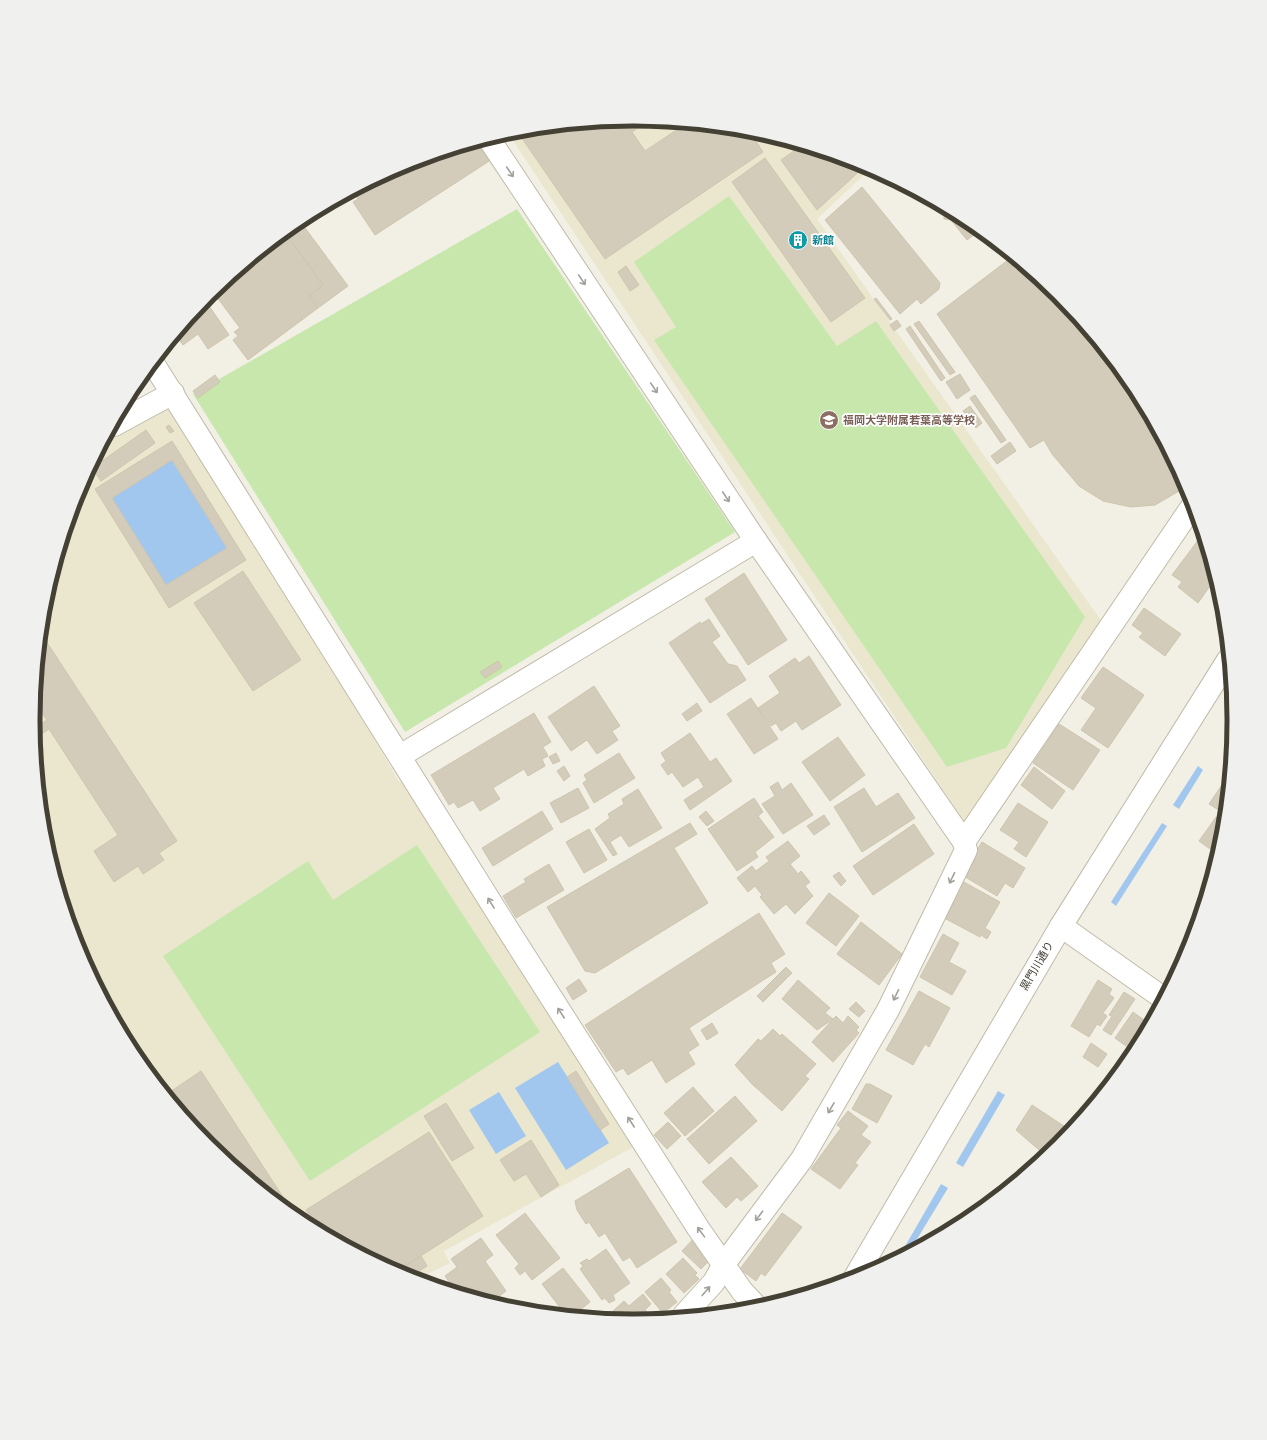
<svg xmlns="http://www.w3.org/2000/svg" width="1267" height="1440" viewBox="0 0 1267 1440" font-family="'DejaVu Sans','Noto Sans JP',sans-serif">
	<rect width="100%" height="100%" fill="#f2efe5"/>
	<!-- education -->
	<g fill="#ebe6ce">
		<path d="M634 120 751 131 870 169 817 219 1102 622 968 821 963 820 508 133 517 131Z"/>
		<path d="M169 408 373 737 399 782 402 781 635 1146 444 1251 450 1263 417 1279 403 1275 300 1219 209 1144 134 1053 79 950 44 837 33 720 45 603 79 490 104 443Z"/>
	</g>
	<!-- green -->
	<g fill="#c7e7ad">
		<path d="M729 196 837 346 876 321 1085 617 1006 748 947 767 654 340 676 327 634 262Z"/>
		<path d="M517 209 735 532 405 732 193 394Z"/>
		<path d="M417 845 540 1032 310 1181 163 956 308 861 333 900Z"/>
	</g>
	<!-- water -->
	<g fill="#a1c7ef">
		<path d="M172 460 227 548 166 585 112 498Z"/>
		<path d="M1198 766 1203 770 1179 809 1173 805Z"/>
		<path d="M1162 823 1167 826 1116 906 1111 902Z"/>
		<path d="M558 1062 609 1143 566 1170 515 1088Z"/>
		<path d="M998 1091 1005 1095 963 1167 956 1163Z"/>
		<path d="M499 1092 526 1136 496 1154 469 1110Z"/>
		<path d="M941 1184 948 1188 911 1249 900 1255Z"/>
	</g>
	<!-- building -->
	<g fill="#d4ccba" stroke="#cec5ad" fill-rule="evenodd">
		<path d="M634 120H638L642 125 632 132 645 151 684 125 749 131 763 152 605 259 517 131Z"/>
		<path d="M762 134 773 138 767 142Z"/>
		<path d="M486 140 497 156 375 235 353 202 358 199 353 192 404 165Z"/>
		<path d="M801 146 864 165 865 166 817 210 781 160Z"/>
		<path d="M765 158 865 298 831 322 732 182Z"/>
		<path d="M862 187 940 283 939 289 921 304 917 299 900 314 825 220Z"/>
		<path d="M947 210 967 221 979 231 967 240 951 220 944 219V211Z"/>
		<path d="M300 221 348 286 318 308 309 296 323 285 285 233Z"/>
		<path d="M285 233 323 285 309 296 318 308 248 360 233 340 238 336 234 332 240 328 213 292Z"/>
		<path d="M1012 257 1058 296 1133 387 1186 487 1155 505 1131 507 1103 501 1079 486 1052 454 1044 440 1030 448 937 314Z"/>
		<path d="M626 266 639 285 630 291 618 272Z"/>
		<path d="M876 298 892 319 890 320 874 299Z"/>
		<path d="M205 300 229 335 208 349 198 334 183 345 176 335Z"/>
		<path d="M897 320 901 326 894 331 890 325Z"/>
		<path d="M919 321 955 372 950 375 914 324Z"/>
		<path d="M910 326 945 378 941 381 906 329Z"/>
		<path d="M960 374 970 390 957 399 946 382Z"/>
		<path d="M215 375 220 382 198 398 193 391Z"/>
		<path d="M975 395 1006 440 1001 443 970 398Z"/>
		<path d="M970 406 982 423 976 428 963 411Z"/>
		<path d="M169 425 174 431 170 433 166 427Z"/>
		<path d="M146 430 155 443 101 481 92 468Z"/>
		<path d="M172 441 246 560 169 608 95 489ZM172 460 227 548 166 585 112 498Z"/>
		<path d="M1010 442 1016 451 997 464 991 456Z"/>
		<path d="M1197 518 1201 531 1192 525Z"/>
		<path d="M1202 535 1215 579 1198 603 1178 587 1182 582 1172 575Z"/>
		<path d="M243 571 301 660 253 691 194 603Z"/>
		<path d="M744 573 787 640 748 665 705 599Z"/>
		<path d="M1144 608 1181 634 1165 656 1139 637 1143 633 1132 625Z"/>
		<path d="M709 619 720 636 712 642 728 664 737 666 746 680 710 703 669 643 700 622 701 624Z"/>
		<path d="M44 638 177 841 159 853 164 860 143 874 138 866 114 882 94 851 118 835 49 729 40 735 35 728 47 720 35 703 41 640Z"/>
		<path d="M809 656 841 705 802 730 796 721 781 731 776 723 771 726 758 708 780 693 769 676 795 658 799 663Z"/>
		<path d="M498 661 502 667 485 678 480 672Z"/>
		<path d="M1103 667 1144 695 1108 748 1081 730 1096 708 1081 698Z"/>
		<path d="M594 686 620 726 612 731 618 740 597 754 587 740 571 751 548 717Z"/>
		<path d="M751 698 778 739 754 754 727 714Z"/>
		<path d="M697 703 702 711 687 721 682 714Z"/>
		<path d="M534 713 551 742 543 747 548 756 542 759 545 766 528 776 524 769 493 788 500 799 480 811 473 800 458 808 454 802 449 805 431 775Z"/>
		<path d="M1059 724 1100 750 1073 790 1033 763Z"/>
		<path d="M690 733 710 762 716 758 732 781 690 810 684 800 704 787 698 777 683 787 672 772 668 775 661 765 666 761 661 753Z"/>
		<path d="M838 737 865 775 830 801 802 762Z"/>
		<path d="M556 753 560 761 553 764 549 757Z"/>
		<path d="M619 753 635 778 594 803 583 783 587 780 584 775Z"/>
		<path d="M564 766 570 776 564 781 557 771Z"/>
		<path d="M1034 767 1065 791 1052 809 1021 785Z"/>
		<path d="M1228 776 1225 814 1209 804Z"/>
		<path d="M778 782 782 790 791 783 813 815 783 834 762 804 775 796 770 787Z"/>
		<path d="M578 788 589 808 561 823 550 803Z"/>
		<path d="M864 788 876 807 898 793 915 818 862 852 834 807Z"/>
		<path d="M638 789 662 828 629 847 621 835 610 842 617 854 613 856 595 829 610 818 608 814 624 804 622 799Z"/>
		<path d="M754 798 763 812 758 816 774 837 755 852 758 857 737 871 708 829Z"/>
		<path d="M1018 803 1048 822 1026 857 1014 849 1019 842 1000 830Z"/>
		<path d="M542 811 553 829 493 866 482 848Z"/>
		<path d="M706 811 714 821 707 826 699 817Z"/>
		<path d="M824 815 830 824 814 835 807 826Z"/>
		<path d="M1216 817 1224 822 1222 837 1217 854 1199 841Z"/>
		<path d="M690 823 697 834 674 848 708 903 595 973 585 971 547 907Z"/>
		<path d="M914 824 934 854 873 895 853 866Z"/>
		<path d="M589 829 607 860 584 873 566 842Z"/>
		<path d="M788 841 800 856 790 864 798 874 801 871 810 882 805 886 813 896 795 914 786 904 774 914 760 897 762 895 755 886 748 892 737 878 752 866 756 871 769 861 766 857Z"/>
		<path d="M982 842 1025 868 1013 888 1005 883 997 896 962 875Z"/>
		<path d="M549 864 564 890 516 918 503 896 526 882 524 879Z"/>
		<path d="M839 872 846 881 841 886 833 876Z"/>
		<path d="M962 881 1000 902 985 928 991 932 987 939 981 935 980 937 946 919Z"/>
		<path d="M829 893 859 916 836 946 806 923Z"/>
		<path d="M759 913 785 954 771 963 776 972 689 1028 699 1045 688 1052 695 1064 666 1083 652 1060 628 1075 623 1068 616 1072 585 1025Z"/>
		<path d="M861 922 902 954 879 985 837 954Z"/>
		<path d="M943 934 959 943 949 962 966 971 952 995 920 977Z"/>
		<path d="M1185 955H1186L1173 979 1169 976Z"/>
		<path d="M786 967 792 973 763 1002 757 996Z"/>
		<path d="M579 979 587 991 573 1000 566 988Z"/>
		<path d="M798 980 830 1008 825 1013 833 1019 817 1030 782 999Z"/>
		<path d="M1098 980 1112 989 1109 994 1114 998 1103 1013 1107 1016 1100 1026 1097 1024 1089 1037 1071 1026Z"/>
		<path d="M919 991 950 1008 929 1047 925 1044 913 1065 886 1050Z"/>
		<path d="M1124 992 1135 999 1111 1035 1103 1030 1112 1016 1109 1015Z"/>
		<path d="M856 1002 865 1011 859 1017 849 1009Z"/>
		<path d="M1133 1012 1144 1020 1126 1046 1115 1038Z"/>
		<path d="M836 1016 843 1023 848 1016 859 1027 856 1030 859 1033 833 1062 812 1042Z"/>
		<path d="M712 1023 718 1033 707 1040 701 1030Z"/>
		<path d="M773 1029 780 1036 782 1034 816 1064 805 1076 809 1079 782 1111 752 1084 735 1065 758 1039 761 1041Z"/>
		<path d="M1091 1043 1107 1054 1098 1067 1083 1057Z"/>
		<path d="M201 1071 294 1214 209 1144 167 1094Z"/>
		<path d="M576 1071 609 1124 600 1130 567 1077Z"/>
		<path d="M866 1084H870L892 1096 877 1123 852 1109Z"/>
		<path d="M693 1087 714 1111 685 1136 664 1113Z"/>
		<path d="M735 1096 757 1121 709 1164 687 1139Z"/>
		<path d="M446 1103 474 1148 452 1161 424 1116Z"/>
		<path d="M1032 1105 1070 1130 1058 1145 1045 1155 1016 1130Z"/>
		<path d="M848 1111 868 1126 861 1135 871 1142 855 1163 858 1165 840 1189 811 1169 841 1128 837 1125Z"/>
		<path d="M668 1122 681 1136 667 1149 654 1135Z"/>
		<path d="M429 1132 483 1216 397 1271 319 1229 306 1210Z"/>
		<path d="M531 1140 559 1185 541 1197 526 1174 514 1181 500 1160Z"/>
		<path d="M731 1157 758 1186 741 1201 737 1197 726 1208 702 1182Z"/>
		<path d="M629 1168 677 1242 637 1268 630 1257 623 1261 605 1233 599 1237 589 1222 586 1224 577 1210 575 1201Z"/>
		<path d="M525 1213 560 1258 532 1280 525 1271 520 1275 515 1268 519 1264 496 1235Z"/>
		<path d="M782 1213 802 1227 765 1276 761 1273 756 1281 740 1269Z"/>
		<path d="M697 1235 713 1257 701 1269 682 1251Z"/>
		<path d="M481 1238 493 1255 485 1261 506 1291 492 1302 455 1290 445 1276 457 1267 451 1259Z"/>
		<path d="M606 1249 630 1283 613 1295 615 1300 609 1303 605 1298 602 1300 580 1269 583 1266 580 1263 587 1259 589 1261Z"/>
		<path d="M421 1256 427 1266 410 1277 397 1271Z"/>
		<path d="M683 1258 697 1273 695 1275 699 1279 684 1293 666 1274Z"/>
		<path d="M563 1268 590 1302 574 1315 565 1314 542 1284Z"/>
		<path d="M661 1278 671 1290 669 1292 677 1302 663 1313 645 1292Z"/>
		<path d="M643 1294 651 1304 645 1310 653 1319 633 1320 621 1319 613 1311 624 1301 629 1306Z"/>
	</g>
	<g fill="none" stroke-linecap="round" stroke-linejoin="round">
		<defs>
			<g id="minor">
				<path d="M489 139 756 541 964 842 1193 505"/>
				<path d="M153 363 505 925 698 1228 742 1291 757 1307"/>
				<path d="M114 425 173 393"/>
				<path d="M400 756 756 541"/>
				<path d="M1061 926 1163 998"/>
				<path d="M855 1277 1061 926 1228 660"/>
				<path d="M684 1315 714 1282 724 1264 802 1159 888 1010 966 850 964 842"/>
			</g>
		</defs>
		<!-- minor casing -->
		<use href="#minor" stroke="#c0bbaa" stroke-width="24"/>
		<!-- minor -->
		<use href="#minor" stroke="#fff" stroke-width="22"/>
	</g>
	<!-- one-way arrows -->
	<defs><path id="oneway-shaft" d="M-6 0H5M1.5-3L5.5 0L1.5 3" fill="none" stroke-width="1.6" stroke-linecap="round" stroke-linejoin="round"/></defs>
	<g stroke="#a2a09a">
		<use href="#oneway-shaft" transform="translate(510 172) rotate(56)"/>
		<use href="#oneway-shaft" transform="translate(582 280) rotate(56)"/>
		<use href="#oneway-shaft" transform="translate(654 388) rotate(56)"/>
		<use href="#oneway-shaft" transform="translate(726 497) rotate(56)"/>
		<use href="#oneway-shaft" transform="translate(952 878) rotate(116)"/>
		<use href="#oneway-shaft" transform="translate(491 903) rotate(-122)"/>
		<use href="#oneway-shaft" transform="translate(896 995) rotate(116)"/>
		<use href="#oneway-shaft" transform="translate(561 1013) rotate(-123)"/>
		<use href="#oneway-shaft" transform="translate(831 1108) rotate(120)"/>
		<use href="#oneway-shaft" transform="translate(631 1122) rotate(-123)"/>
		<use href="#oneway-shaft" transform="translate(759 1216) rotate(127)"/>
		<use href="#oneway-shaft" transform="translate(701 1232) rotate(-126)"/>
		<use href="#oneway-shaft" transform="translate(706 1291) rotate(-50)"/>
	</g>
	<!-- icons -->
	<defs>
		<symbol id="building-disc" viewBox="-11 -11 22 22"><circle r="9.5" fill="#0f9aa8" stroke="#fff"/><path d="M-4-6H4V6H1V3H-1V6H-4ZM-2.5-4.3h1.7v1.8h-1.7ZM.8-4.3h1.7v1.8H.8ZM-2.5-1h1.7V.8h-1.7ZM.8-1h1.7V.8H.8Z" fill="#fff"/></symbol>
		<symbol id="school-disc" viewBox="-11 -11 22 22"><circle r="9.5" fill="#8d6e63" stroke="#fff"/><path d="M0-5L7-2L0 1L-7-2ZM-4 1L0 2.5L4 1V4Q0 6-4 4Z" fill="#fff"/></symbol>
	</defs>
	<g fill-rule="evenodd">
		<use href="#building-disc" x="787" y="229" width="22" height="22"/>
		<use href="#school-disc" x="818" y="409" width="22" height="22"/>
	</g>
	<g text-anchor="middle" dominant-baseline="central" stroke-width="3.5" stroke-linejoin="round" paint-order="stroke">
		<!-- culture labels -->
		<g font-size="11" font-weight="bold" fill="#0d838f" stroke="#fff" text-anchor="start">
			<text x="812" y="240">新館</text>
		</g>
		<!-- education labels -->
		<g font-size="11" font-weight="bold" fill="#785e54" stroke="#fff" text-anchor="start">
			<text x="843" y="420">福岡大学附属若葉高等学校</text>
		</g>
		<!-- street labels -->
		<g font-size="11" fill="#444034" stroke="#fff">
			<text transform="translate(1037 966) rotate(-60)">黒門川通り</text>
		</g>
	</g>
	<!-- crop -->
	<path d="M0 0H1267V1440H0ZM633 126H634A593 593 0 0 1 1227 719V721A593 593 0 0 1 634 1314H633A593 593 0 0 1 40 721V719A593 593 0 0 1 633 126Z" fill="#f0f0ef" fill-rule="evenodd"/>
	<path fill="none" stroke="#444034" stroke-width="5" d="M633 126H634A593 593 0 0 1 1227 719V721A593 593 0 0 1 634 1314H633A593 593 0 0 1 40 721V719A593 593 0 0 1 633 126Z"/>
</svg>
